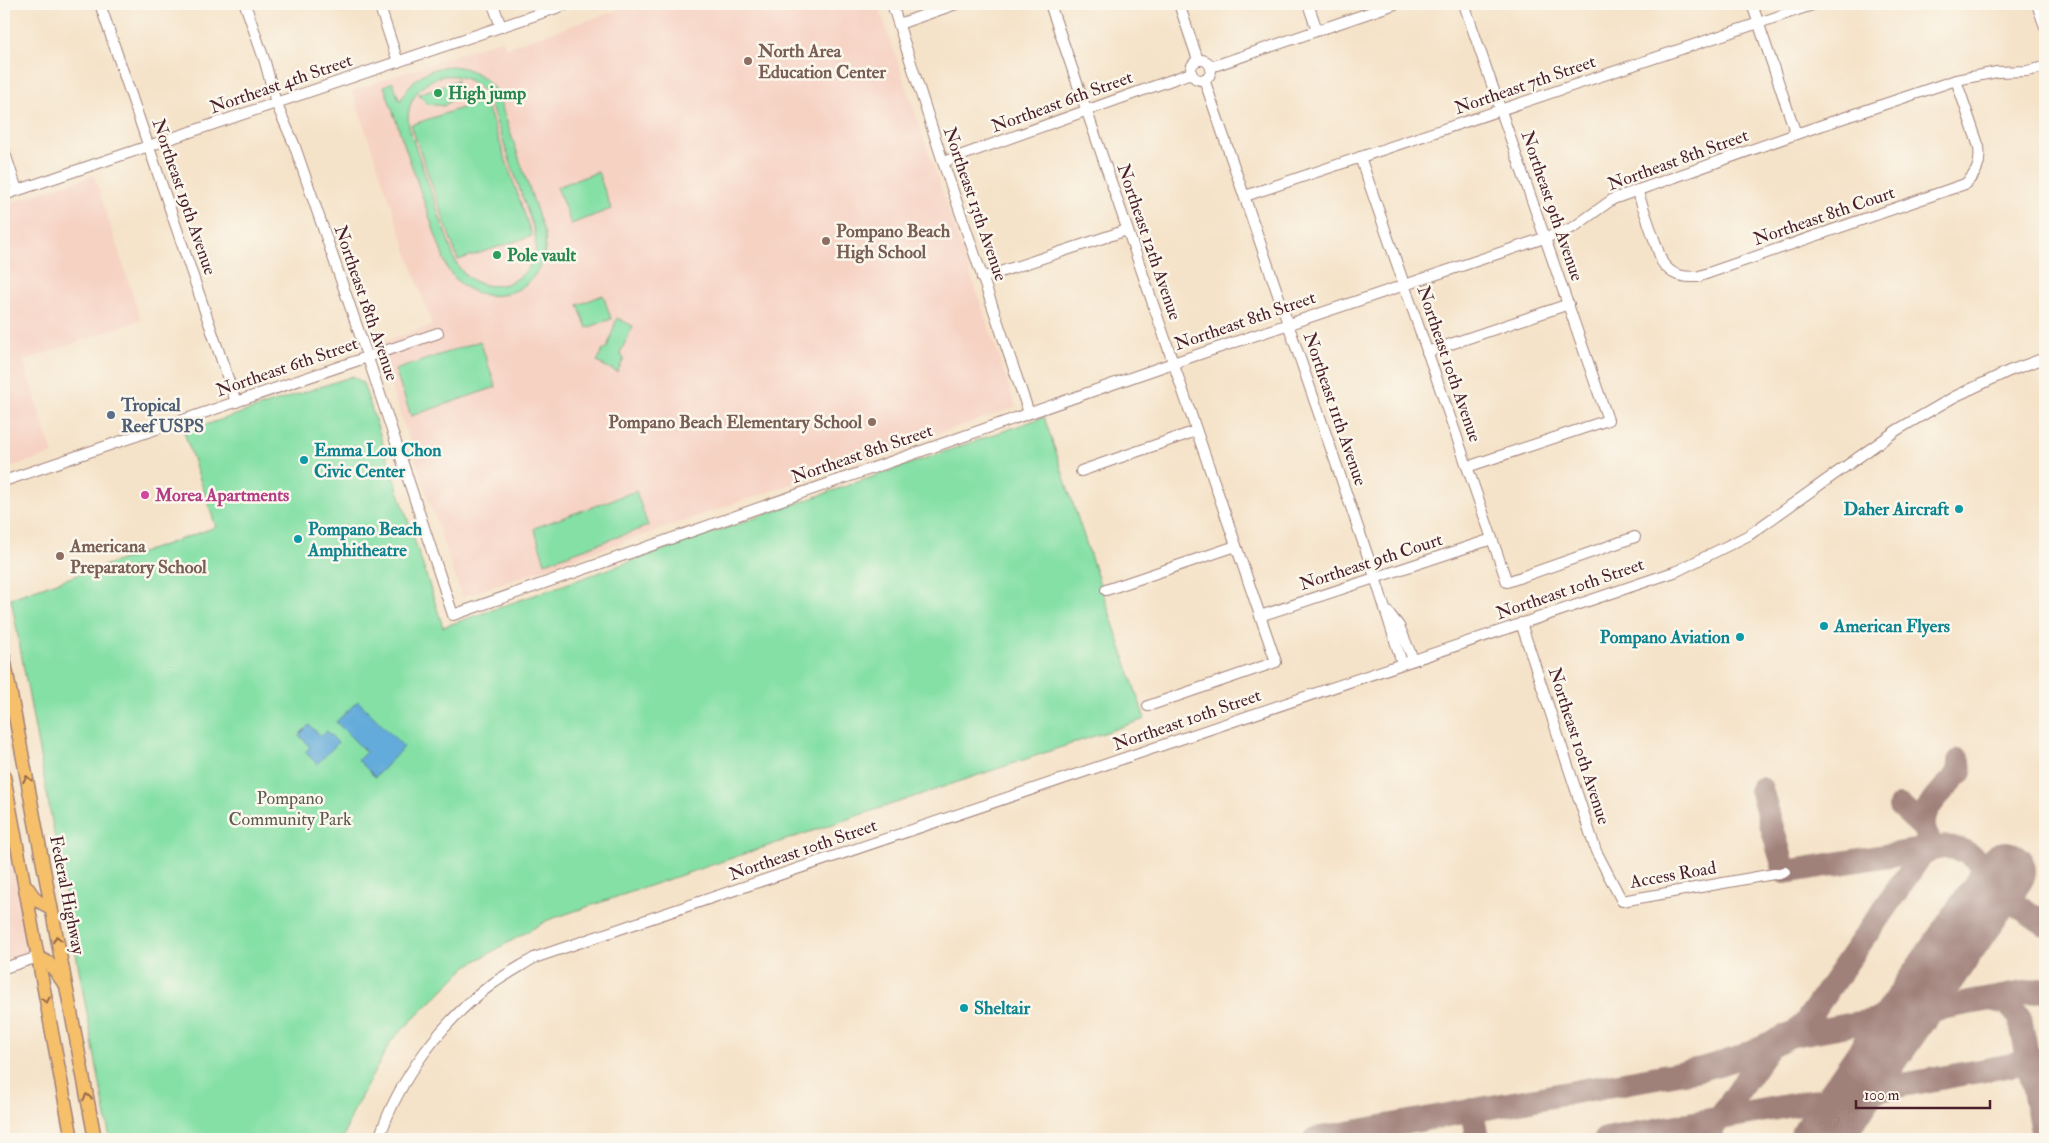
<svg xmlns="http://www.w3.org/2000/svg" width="2049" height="1143" viewBox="0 0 2049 1143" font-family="'IM FELL Double Pica',serif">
	<rect width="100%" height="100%" fill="#fbf7ec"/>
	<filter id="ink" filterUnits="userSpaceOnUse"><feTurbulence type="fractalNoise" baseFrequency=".02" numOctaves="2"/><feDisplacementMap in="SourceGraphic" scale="10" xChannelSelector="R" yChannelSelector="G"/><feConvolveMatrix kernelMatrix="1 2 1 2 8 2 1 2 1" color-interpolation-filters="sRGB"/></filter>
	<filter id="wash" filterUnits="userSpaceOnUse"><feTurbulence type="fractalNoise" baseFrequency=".0096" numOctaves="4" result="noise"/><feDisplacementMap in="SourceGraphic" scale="20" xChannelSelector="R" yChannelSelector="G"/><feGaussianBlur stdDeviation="1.12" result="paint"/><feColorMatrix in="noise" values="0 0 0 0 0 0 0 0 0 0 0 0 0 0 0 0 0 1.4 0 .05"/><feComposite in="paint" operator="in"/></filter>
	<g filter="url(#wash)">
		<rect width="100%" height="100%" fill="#f5e3c9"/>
		<!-- built -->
		<g fill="#f6d2c3">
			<path d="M635 4H878L1016 407 462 597 376 344 432 325 352 91 503 39 506 48Z"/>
			<path d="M94 175 141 320 23 361 53 454 4 469V205Z"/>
			<path d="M4 820 32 954 4 963Z"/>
		</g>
		<!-- green -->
		<g fill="#85e0a6" stroke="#688068" fill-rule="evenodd">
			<path d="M450 66C471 67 485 76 497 93L545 235C551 294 479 319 447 268L384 86 393 82 400 102C410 80 426 68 450 66ZM443 76C463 74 477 82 488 98L534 230C548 284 476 309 454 258L410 131C403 106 417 83 443 76Z"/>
			<path d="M457 80 454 98 444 106 427 104 419 94Z"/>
			<path d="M485 100 532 236 458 260 411 125Z"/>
			<path d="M598 172 611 209 571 224 557 187Z"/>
			<path d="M603 295 611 319 587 328 578 305Z"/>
			<path d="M617 318 633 326 620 353 624 359 617 372 597 362 603 349 607 348Z"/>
			<path d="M480 341 496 387 411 416 395 370Z"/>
			<path d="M353 376 363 383 443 627 1044 417 1145 719 548 920 467 966 391 1041 351 1115 343 1139H110L11 598 216 527 184 432Z"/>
			<path d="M636 491 648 526 545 563 534 528Z"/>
		</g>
		<!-- water -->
		<g fill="#63abda" stroke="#566582">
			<path d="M358 701 404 747 375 777 358 760 366 752 336 722Z"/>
			<path d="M309 725 321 736 327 731 338 743 317 764 305 752 310 747 299 735Z"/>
		</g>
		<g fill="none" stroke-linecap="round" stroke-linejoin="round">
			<!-- taxiway -->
			<g stroke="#a0817a" stroke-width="24">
				<path d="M1761 789 1785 872 1933 848C1930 842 1924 833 1924 826 1922 806 1948 786 1960 772L1959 761"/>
				<path d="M1900 806 1924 828"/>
				<path d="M1993 889 2045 924"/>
				<path d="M1991 999 2007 1003 2020 1018 2042 1131 2041 1139"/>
				<path d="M1472 1110 1477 1139"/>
				<path d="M1315 1139 1701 1069 1736 1059 1783 1037 2045 989"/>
				<path d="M1606 1139 2045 1059"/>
				<path d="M1705 1139 1770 1046 1795 1033 1805 1023 1920 857C1950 830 2003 864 1984 902"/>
			</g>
			<!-- runway -->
			<path stroke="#a0817a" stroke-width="60" d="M1820 1139 2006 871"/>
		</g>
	</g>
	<g filter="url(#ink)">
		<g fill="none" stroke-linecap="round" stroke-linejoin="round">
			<defs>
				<g id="minor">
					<path d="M100 4 236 402"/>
					<path d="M245 4 265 62 276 103 294 144 371 367 453 615 1173 363 1562 232 1574 227 1613 199 1796 134 1956 80 1997 72 2027 71 2045 67"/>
					<path d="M379 4 398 62"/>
					<path d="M493 4 501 27"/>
					<path d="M892 4 943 162 1029 413"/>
					<path d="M1050 4 1276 662 1148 706"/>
					<path d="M1179 4 1198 60"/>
					<path d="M1308 4 1317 30"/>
					<path d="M1464 4 1608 420 1467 467"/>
					<path d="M1752 4 1796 134"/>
					<path d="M2037 4 2045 27"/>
					<path d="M899 24 956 4"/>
					<circle cx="1201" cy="70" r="10"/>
					<path d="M1211 67 1395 4"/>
					<path d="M1204 79 1375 577 1402 663"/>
					<path d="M4 150 17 190"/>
					<path d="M1360 157 1507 582 1635 537"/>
					<path d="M943 162 1191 73"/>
					<path d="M1637 190 1662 262C1672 276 1681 277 1697 277L1965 184C1977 173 1981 164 1979 147L1956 80"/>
					<path d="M4 195 568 4"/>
					<path d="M1245 196 1815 4"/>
					<path d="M982 278 1127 230"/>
					<path d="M1427 352 1569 304"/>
					<path d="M1081 471 1196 431"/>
					<path d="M4 481 438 333"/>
					<path d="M1106 590 1236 546"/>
					<path d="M1388 612 1399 626 1413 659"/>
					<path d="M1260 616 1492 539"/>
					<path d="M1521 623 1596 851 1622 901 1785 872"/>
					<path d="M4 968 38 957"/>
					<path d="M379 1139C398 1080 443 1019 495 982 507 974 521 966 534 958L1677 571 1749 535 1897 430 1954 397 2009 371 2045 358"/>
				</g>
				<g id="major">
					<path d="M4 658 95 1139"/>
					<path d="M4 776 72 1139"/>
					<path d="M27 887 36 900 51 908"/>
					<path d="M38 957 49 963 63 982"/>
				</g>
			</defs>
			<!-- minor casing -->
			<use href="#minor" stroke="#a0817a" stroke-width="12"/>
			<!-- major casing -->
			<use href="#major" stroke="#a0817a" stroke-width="15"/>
			<!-- minor -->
			<use href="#minor" stroke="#fff" stroke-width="10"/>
			<!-- major -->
			<use href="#major" stroke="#f6c06b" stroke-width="12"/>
		</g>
		<!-- one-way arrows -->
		<defs><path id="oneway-chevron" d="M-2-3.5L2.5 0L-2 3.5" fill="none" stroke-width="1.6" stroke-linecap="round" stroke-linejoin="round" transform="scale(1.25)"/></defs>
		<g stroke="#976748">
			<use href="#oneway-chevron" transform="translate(27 779) rotate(-101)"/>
			<use href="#oneway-chevron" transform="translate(57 939) rotate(-101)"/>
			<use href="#oneway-chevron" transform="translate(46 1000) rotate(79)"/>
			<use href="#oneway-chevron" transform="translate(87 1097) rotate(-101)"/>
		</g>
	</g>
	<!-- markers -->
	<g fill="#8d6e63" stroke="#fbf7ec" stroke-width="2">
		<circle cx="748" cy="61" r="5"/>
		<circle cx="826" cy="241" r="5"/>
		<circle cx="872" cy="422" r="5"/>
		<circle cx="60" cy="556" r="5"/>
	</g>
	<g fill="#2e9e5b" stroke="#fbf7ec" stroke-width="2">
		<circle cx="438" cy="93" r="5"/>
		<circle cx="497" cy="255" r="5"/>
	</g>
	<circle fill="#5c6f8a" stroke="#fbf7ec" stroke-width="2" cx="111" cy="415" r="5"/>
	<g fill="#0f9aa8" stroke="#fbf7ec" stroke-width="2">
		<circle cx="304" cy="460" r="5"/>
		<circle cx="1959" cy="509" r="5"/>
		<circle cx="298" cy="539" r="5"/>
		<circle cx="1824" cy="626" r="5"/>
		<circle cx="1740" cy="637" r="5"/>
		<circle cx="964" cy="1008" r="5"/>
	</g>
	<circle fill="#d1479c" stroke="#fbf7ec" stroke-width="2" cx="145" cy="495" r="5"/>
	<g text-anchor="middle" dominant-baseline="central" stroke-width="5" stroke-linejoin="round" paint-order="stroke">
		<!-- education labels -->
		<g font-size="18" font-weight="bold" fill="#785e54" stroke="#fbf7ec" text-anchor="start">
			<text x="758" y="51">North Area<tspan x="758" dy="21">Education Center</tspan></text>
			<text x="836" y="231">Pompano Beach<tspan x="836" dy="21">High School</tspan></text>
			<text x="862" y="422" text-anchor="end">Pompano Beach Elementary School</text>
			<text x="70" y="546">Americana<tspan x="70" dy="21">Preparatory School</tspan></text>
		</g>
		<!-- street labels -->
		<g font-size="18" fill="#4a1f2b" stroke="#fbf7ec">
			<text transform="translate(281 84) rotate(-19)">Northeast 4th Street</text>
			<text transform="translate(1525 85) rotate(-19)">Northeast 7th Street</text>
			<text transform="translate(1062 102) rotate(-20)">Northeast 6th Street</text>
			<text transform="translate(1678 160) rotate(-20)">Northeast 8th Street</text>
			<text transform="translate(184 197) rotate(71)">Northeast 19th Avenue</text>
			<text transform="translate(975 204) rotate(71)">Northeast 13th Avenue</text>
			<text transform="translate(1552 206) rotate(71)">Northeast 9th Avenue</text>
			<text transform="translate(1824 216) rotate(-19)">Northeast 8th Court</text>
			<text transform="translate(1149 242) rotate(71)">Northeast 12th Avenue</text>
			<text transform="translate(366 303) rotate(71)">Northeast 18th Avenue</text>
			<text transform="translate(1245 321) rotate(-19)">Northeast 8th Street</text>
			<text transform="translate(1449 364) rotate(71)">Northeast 10th Avenue</text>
			<text transform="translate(287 367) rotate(-19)">Northeast 6th Street</text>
			<text transform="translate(1335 409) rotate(71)">Northeast 11th Avenue</text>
			<text transform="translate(862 454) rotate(-19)">Northeast 8th Street</text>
			<text transform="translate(1371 562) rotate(-18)">Northeast 9th Court</text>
			<text transform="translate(1570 589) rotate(-19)">Northeast 10th Street</text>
			<text transform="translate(1187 720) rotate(-19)">Northeast 10th Street</text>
			<text transform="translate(1579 746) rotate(72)">Northeast 10th Avenue</text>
			<text transform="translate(803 850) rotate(-19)">Northeast 10th Street</text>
			<text transform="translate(1673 875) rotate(-10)">Access Road</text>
			<text transform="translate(67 895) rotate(79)">Federal Highway</text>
		</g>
		<!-- leisure labels -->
		<g font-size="18" font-weight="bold" fill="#27864d" stroke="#fbf7ec" text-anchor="start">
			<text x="448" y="93">High jump</text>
			<text x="507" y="255">Pole vault</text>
		</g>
		<!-- service labels -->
		<g font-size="18" font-weight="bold" fill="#4e5e75" stroke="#fbf7ec" text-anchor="start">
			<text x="121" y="405">Tropical<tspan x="121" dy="21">Reef USPS</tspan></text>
		</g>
		<!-- culture labels -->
		<g font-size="18" font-weight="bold" fill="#0d838f" stroke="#fbf7ec" text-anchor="start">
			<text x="314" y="450">Emma Lou Chon<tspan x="314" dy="21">Civic Center</tspan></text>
			<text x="1949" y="509" text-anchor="end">Daher Aircraft</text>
			<text x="308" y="529">Pompano Beach<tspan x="308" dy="21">Amphitheatre</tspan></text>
			<text x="1834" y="626">American Flyers</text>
			<text x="1730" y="637" text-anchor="end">Pompano Aviation</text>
			<text x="974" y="1008">Sheltair</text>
		</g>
		<!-- hotel labels -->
		<g font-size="18" font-weight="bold" fill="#b23c85" stroke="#fbf7ec" text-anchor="start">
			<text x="155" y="495">Morea Apartments</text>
		</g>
		<!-- park labels -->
		<g font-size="18" fill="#5c5950" stroke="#fbf7ec">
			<text x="290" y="798">Pompano<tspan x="290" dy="21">Community Park</tspan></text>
		</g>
	</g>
	<!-- margin -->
	<rect width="2049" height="1143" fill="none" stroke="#fbf7ec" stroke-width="20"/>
	<!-- scale -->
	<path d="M1856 1100v8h134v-8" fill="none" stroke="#4a1f2b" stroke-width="2.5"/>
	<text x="1864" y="1100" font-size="15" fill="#4a1f2b" stroke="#fbf7ec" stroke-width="4" paint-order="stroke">100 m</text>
</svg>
